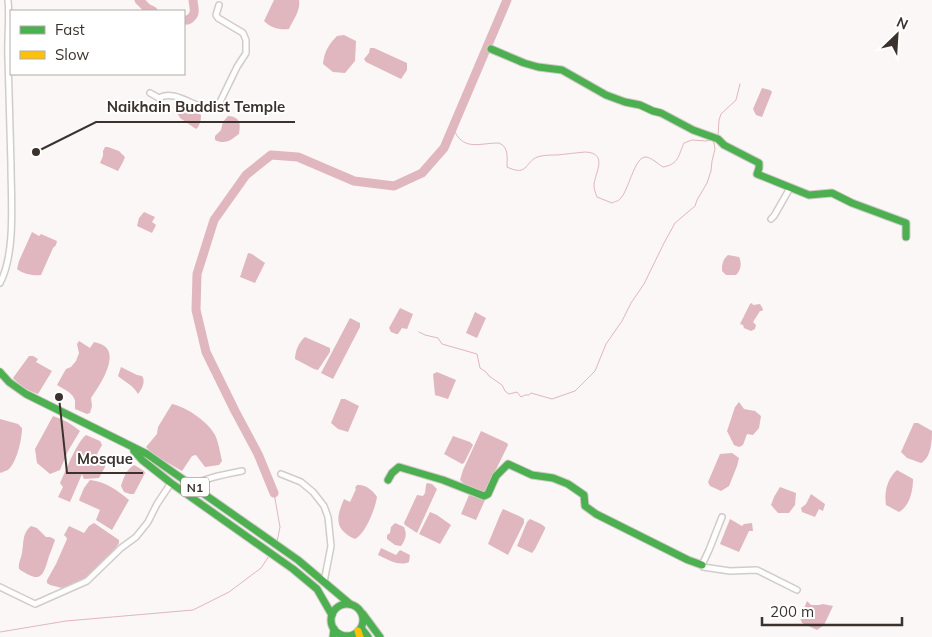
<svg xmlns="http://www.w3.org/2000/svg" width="932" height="637" viewBox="0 0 932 637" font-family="Mulish,sans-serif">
	<rect width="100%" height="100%" fill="#fbf7f6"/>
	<!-- water -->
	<g fill="#e0b6bf">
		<path d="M274 0H299C301 10 293 20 289 29 279 30 271 28 264 21Z"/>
		<path d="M344 35 356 41 355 61 345 73 333 72 323 64C324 52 329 44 337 36Z"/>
		<path d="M370 48H374L407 63V70L401 79 366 62 364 59 369 53Z"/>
		<path d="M762 88 770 90 772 92 762 117 756 115 753 109Z"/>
		<path d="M181 103 201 115C201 120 200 126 196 129L180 118 175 109 176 104Z"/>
		<path d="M228 116C240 117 241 123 239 134 231 140 225 145 215 140V136L221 130 223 122Z"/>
		<path d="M105 147H108L119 151 125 157 123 162 118 171 100 163 103 156V151Z"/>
		<path d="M144 212 155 217 152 222 156 225 152 233 137 226 139 218Z"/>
		<path d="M32 232 39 236 41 234 57 241 56 245 53 248 41 275C33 276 23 274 17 269L19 261Z"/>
		<path d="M248 253 252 254 265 263 255 283 240 277Z"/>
		<path d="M728 255 739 257C742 263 741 270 736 275H726L722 271C722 265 722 260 728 255Z"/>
		<path d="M752 303 753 305 760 304 763 309 762 311H760L753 322 756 325 755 329 751 331 744 328 743 325 740 324 750 304Z"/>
		<path d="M400 308 413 314 407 329 402 328 398 334H396L391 332 389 328Z"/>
		<path d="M475 312 486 318 477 338 466 333Z"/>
		<path d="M350 318 360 323V327L333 379 321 373Z"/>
		<path d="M305 337 330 348V352L318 370 314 369 295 359C295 351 299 342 305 337Z"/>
		<path d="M79 341 90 348 94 342C99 343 105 345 108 350 115 363 98 388 91 398L92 406 90 413 87 414 75 409C75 407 75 404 75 401 74 393 63 389 57 385L66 369 71 367 76 361 79 353 77 344Z"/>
		<path d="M29 356H33L38 359 36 362 52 371 38 394C28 391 20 386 13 378Z"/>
		<path d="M121 367 137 375 142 376C146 381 142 389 138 394 134 386 125 382 118 376Z"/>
		<path d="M437 372 456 380 448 399 435 395 433 374Z"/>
		<path d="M341 399H345L359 406 348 432 338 429 331 423Z"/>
		<path d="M739 402 744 409 755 411 761 416 759 428 753 435 747 434 743 445 739 447 734 445 727 431 735 407Z"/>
		<path d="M172 404C187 407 210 423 216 437 219 445 220 453 222 461L219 465 205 467 196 455 192 456 182 471 154 455 146 447 157 434 158 427Z"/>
		<path d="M53 416C63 419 72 424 80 431L68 451 60 470 50 474 37 463 35 449Z"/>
		<path d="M0 419 18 424 22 428C22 439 17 461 9 469 7 471 4 471 1 473L0 472Z"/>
		<path d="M914 423H918L932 431C932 441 931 458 921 463L907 458 901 452Z"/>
		<path d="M481 431 507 443 508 445 485 492 483 493 464 484 460 480 463 470Z"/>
		<path d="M86 435 100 441 102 445 97 454 105 462V467L99 478 84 479 82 474 70 502 58 497 63 487 60 483C66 471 76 443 86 435Z"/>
		<path d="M453 436 470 442 473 445 464 463 462 464 444 454Z"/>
		<path d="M732 453 739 458 737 466 729 486 721 491 710 486 708 482 720 454Z"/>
		<path d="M134 465 136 466 144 471 145 473 134 494H130L124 492 121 486C124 477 126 470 134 465Z"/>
		<path d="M897 470 913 479C913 490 910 506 899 512L886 505C884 492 887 479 897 470Z"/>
		<path d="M90 480C106 482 117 490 129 500L112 530 96 520 100 510 80 501 79 500 84 488Z"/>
		<path d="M427 483 432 484 437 489 417 533 405 525 404 523 417 495 423 496 425 493 426 485Z"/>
		<path d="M357 485C365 484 373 490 377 497 375 509 366 533 355 539 334 529 336 518 344 499L350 502 356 489 355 488Z"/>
		<path d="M780 487 796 493 795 505 789 513H778L771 505 774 497Z"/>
		<path d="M811 494 825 504 823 511 819 509 815 517 802 512 801 508 806 504Z"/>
		<path d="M469 495 485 500 476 520 461 514Z"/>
		<path d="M503 509 519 516 524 519V523L508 555 488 544 500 515Z"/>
		<path d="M430 512 437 515 451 525 440 544 419 534Z"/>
		<path d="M530 519 541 524 545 527V529L535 549 532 553 517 546 527 522Z"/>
		<path d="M730 519 742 526 744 524 752 523 753 531H749L739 552 720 544Z"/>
		<path d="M94 523 119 540V543L112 554 87 579 79 581 69 586 62 588 50 585 47 583V580L56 564 67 539 66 537 64 535 69 526 84 533 89 526Z"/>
		<path d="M395 523 404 527C407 534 406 539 401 546L395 545 387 539V535L390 533 391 527Z"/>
		<path d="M31 526 37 528 46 537H50L54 539 55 540C53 546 51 551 49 556 43 577 41 584 19 569 18 563 21 559 22 553 24 542 22 533 31 526Z"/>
		<path d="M381 548 396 555 400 550 410 555 409 562C399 567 387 559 378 555Z"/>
		<path d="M807 601 811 605H819L823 604 833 606 824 625 817 630 802 623 800 618Z"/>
	</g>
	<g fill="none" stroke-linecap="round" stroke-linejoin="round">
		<!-- stream -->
		<g stroke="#e0b6bf" stroke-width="1">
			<path d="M453 128C463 152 478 143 499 143 509 147 507 158 507 167 530 178 524 159 541 156 546 155 552 155 557 155 566 154 575 153 585 152 608 153 596 171 594 184 594 189 595 192 597 197L612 203C613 202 618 201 619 200 629 192 634 156 646 157 652 158 658 164 663 167 679 164 678 156 684 143L692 140 706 141 711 140"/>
			<path d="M718 136 719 120 721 114 736 100 740 84"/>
			<path d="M419 332 425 335 438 338 442 344 477 354 480 368 486 372 489 376 502 385 505 391 509 394 517 392 521 397 525 395H529L531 393 552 399 575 391 595 371 606 344 622 321 631 303 644 284 664 243 675 223 695 206 697 200 707 183 711 171 712 161 715 149 714 143 711 140"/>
			<path d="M274 493 280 527 277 542"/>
			<path d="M0 632 66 621 193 610 229 592 261 568 269 556"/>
		</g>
		<!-- river -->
		<g stroke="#e0b6bf" stroke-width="9">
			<path d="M139 0 147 8 153 11"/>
			<path d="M184 20H188C197 14 194 10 193 0"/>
			<path d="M274 493 258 454 235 411 206 352 196 310 197 274 214 220 246 175 271 155 298 157 354 181 394 186 422 173 444 148 507 0"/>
		</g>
		<defs>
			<g id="street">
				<path d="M150 93 159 98C172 90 189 103 202 107 206 108 210 108 214 108L219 104 237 67 246 53V40L243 33 218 18 216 15 219 5"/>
				<path d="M771 219 774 216 790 188"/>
				<path d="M0 283C16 253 11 199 11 165 10 129 9 93 8 58 7 38 10 19 8 0"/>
				<path d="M281 474 301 482 313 492 324 506 328 517 331 546 324 582"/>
				<path d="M182 490C201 479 221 475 242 471"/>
				<path d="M722 517 709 550 702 565 703 567 730 571 757 570 797 590"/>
				<path d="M0 587 35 604 87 581 121 548 136 537 148 522 157 504 171 483"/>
			</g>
			<g id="fast">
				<path d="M491 49 524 63 538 67 562 70 606 95 625 102 640 105 653 111 661 113 693 130 718 139 724 145 759 163V168L757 174 809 195 832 193 852 203 906 223V237"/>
				<path d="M0 372 9 382 26 394 147 454 298 560 350 604"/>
				<path d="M134 451 142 460 171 483 293 569 317 589 332 615"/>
				<path d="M388 480 392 473 399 467 443 480 484 496 488 494 496 476 508 464 532 475 553 478 568 484 584 495 585 506 596 514 688 560 702 565"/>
				<circle cx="347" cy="620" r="16"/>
				<path d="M363 614 380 637"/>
				<path d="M361 628 368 637"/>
				<path d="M333 637 334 629"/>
			</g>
			<path id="slow" d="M358 631 360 637"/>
		</defs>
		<!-- street casing -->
		<use href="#street" stroke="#d2ccc9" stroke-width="8"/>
		<!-- fast casing -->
		<use href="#fast" stroke="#d2ccc9" stroke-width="9"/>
		<!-- slow casing -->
		<use href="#slow" stroke="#d2ccc9" stroke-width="9"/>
		<!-- street -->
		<use href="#street" stroke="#fefefe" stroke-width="5"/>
		<!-- fast -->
		<use href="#fast" stroke="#4caf50" stroke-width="7"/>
		<!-- slow -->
		<use href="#slow" stroke="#ffc107" stroke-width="7"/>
	</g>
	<g text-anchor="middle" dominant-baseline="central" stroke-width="4" stroke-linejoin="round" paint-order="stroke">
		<!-- shield labels -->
		<rect fill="#fff" stroke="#76706d" stroke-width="1" x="181" y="477.5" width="28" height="19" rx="4"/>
		<g font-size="12" font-weight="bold" fill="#3b322e">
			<text x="195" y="487">N1</text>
		</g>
	</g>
	<!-- callouts -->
	<path fill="none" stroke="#3b322e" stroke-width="2" d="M36 152L96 122H295M59 397L67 473H143"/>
	<g fill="#3b322e" stroke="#fff" stroke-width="2">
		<circle cx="36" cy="152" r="5"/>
		<circle cx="59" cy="397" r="5"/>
	</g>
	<g font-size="15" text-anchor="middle" font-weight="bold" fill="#3b322e" stroke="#fff" stroke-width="4" stroke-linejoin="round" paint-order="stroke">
		<text x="196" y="112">Naikhain Buddist Temple</text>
		<text x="105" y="464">Mosque</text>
	</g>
	<!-- legend -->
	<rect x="10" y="10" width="175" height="65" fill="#ffffff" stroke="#b1adab"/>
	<rect x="20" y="26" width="25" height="8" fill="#4caf50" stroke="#b1adab"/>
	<text x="55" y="35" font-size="15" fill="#3b322e">Fast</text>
	<rect x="20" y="51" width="25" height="8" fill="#ffc107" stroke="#b1adab"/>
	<text x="55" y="60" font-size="15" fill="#3b322e">Slow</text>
	<!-- north arrow -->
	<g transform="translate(897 35) rotate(25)" stroke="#ffffff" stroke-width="4" paint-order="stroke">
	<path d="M0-4L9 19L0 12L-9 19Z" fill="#3b322e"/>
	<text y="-8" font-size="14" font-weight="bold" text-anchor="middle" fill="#3b322e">N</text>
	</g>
	<!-- scale -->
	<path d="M762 617v8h140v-8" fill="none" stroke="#3b322e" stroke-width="2.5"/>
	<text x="770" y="617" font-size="15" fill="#3b322e" stroke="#ffffff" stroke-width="4" paint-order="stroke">200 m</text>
</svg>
